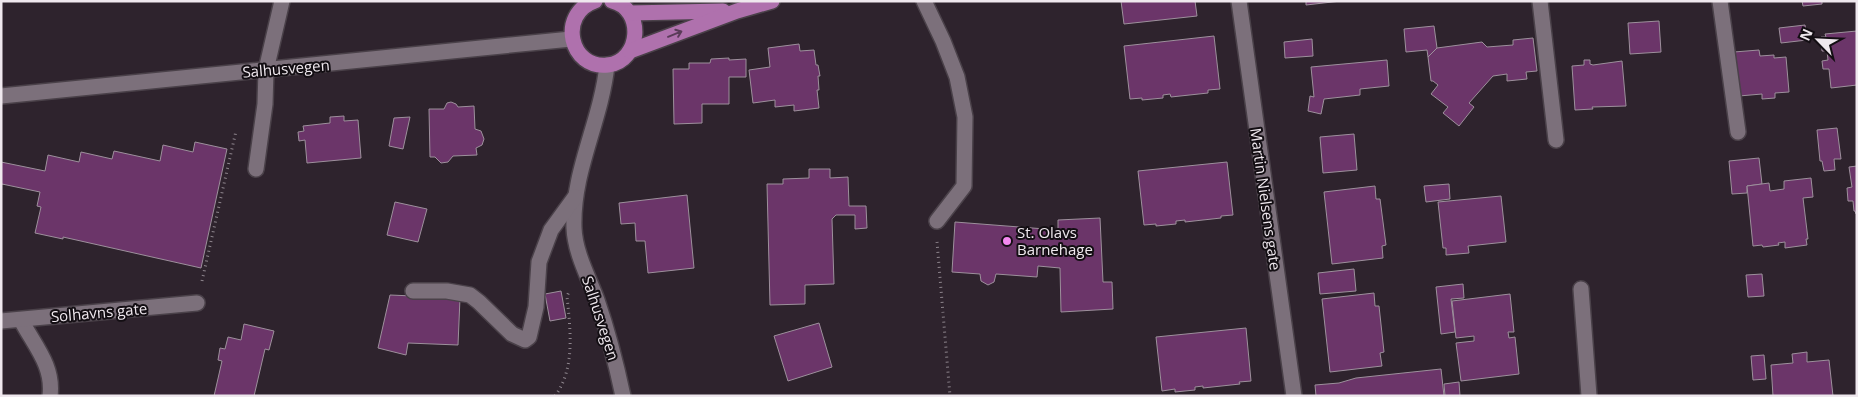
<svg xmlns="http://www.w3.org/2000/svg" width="1858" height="397" viewBox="0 0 1858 397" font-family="'Open Sans',sans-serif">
	<rect width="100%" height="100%" fill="#2e232d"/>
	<!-- building -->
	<g fill="#6b3569" stroke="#9d909c">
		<path d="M1121 1H1195L1197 16 1124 24Z"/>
		<path d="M1306 1H1341L1306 5Z"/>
		<path d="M1802 1H1822V4L1803 6Z"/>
		<path d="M1659 21 1661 52 1630 54 1628 23Z"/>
		<path d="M1805 25 1807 40 1781 43 1779 28Z"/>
		<path d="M1434 26 1437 48 1428 57 1427 50 1406 52 1404 29Z"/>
		<path d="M1857 31V85L1831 88 1829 69H1823L1822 61 1828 60 1827 51H1822L1821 37H1826L1825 34Z"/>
		<path d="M1214 36 1220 89 1208 90V93L1171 97 1170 94 1163 95V98L1142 100V98L1130 99 1124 46Z"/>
		<path d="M1533 38 1537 71 1526 72 1527 79 1507 81V74L1493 76 1469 103 1474 107 1459 126 1443 113 1448 107 1431 94 1438 85 1433 81H1431L1428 57 1437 48 1482 42 1487 47 1513 45V40Z"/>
		<path d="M1312 39 1313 56 1285 58 1284 42Z"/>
		<path d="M799 44 800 51 814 50 816 65H818L820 76H818L819 90H817L819 108 794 111V105L775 107V100L753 103 749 70 770 67 768 48Z"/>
		<path d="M1759 50 1760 56 1774 55V58L1786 57 1789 92 1775 93V98L1762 99V94L1739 96 1734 52Z"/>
		<path d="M729 58V60L746 59V77H729V104H702V123L674 124 673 69H689V63H710L711 59Z"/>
		<path d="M1387 60 1389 86 1360 89V95L1324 99 1321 114 1308 111 1310 96 1314 97 1311 67Z"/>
		<path d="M1584 60H1590V64L1593 65 1622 61 1626 106 1592 107 1593 109 1575 110 1572 66 1584 65Z"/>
		<path d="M451 102 456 104 458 107 474 106 475 129 481 131 484 139 482 145 476 148 477 155 453 156 448 162 441 163 435 157H430L429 109H444L447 103Z"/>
		<path d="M344 116V121L358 120 361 158 307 163 305 140 299 141 298 132 304 131 303 126 330 123V117Z"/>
		<path d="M410 117 403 149 389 146 394 118Z"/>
		<path d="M1837 128 1841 159H1834L1835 170 1824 171 1822 161H1820L1817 130Z"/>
		<path d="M1354 134 1357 170 1323 173 1320 137Z"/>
		<path d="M195 142 227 149 201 268 63 237V239L35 233 41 207 37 206 40 192 2 184 1 187V162L45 171 48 155 79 162 81 152 112 159 114 151 160 161 163 145 193 152Z"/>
		<path d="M1759 158 1762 184 1747 186V193L1732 194 1729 161Z"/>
		<path d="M1227 162 1233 215 1221 216V218L1185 222V220L1176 221V224L1156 226V224L1144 225 1138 171Z"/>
		<path d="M1857 166V213L1856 214 1855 211H1854L1853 201H1848L1847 188 1852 187 1849 167Z"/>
		<path d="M809 169H830V178L848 177 849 206H866L867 228 855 229V215H836L832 219 834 284 805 285V304L770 305 767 184H783V179L809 178Z"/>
		<path d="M1811 178 1813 197 1803 198 1808 239H1806L1807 245 1785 248V242L1778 243 1779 245 1763 247 1762 245 1753 246 1747 186 1769 183 1770 191 1784 189V181Z"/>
		<path d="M1449 184 1450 199 1426 202 1424 186Z"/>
		<path d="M1375 186 1376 199H1380L1386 245 1382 246 1383 258 1332 264 1324 192Z"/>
		<path d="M687 195 694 268 648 273 645 241H636L635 223 621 224 619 203Z"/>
		<path d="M1501 196 1506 242 1468 246 1469 253 1446 255V248H1443L1438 202Z"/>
		<path d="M395 202 427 209 418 242 387 235Z"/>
		<path d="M1100 218 1103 282H1112L1113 309 1061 312 1060 268 1038 266 1037 277 996 274 994 282 988 285 981 281 980 274 952 272 955 222 1058 230V220Z"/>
		<path d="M1354 269 1356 291 1320 294 1318 273Z"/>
		<path d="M1762 274 1764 296 1748 297 1746 275Z"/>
		<path d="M1463 284 1464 298 1451 299 1455 332 1441 334 1436 287Z"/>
		<path d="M561 291 566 318 550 321 545 294Z"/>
		<path d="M1374 293 1375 306H1379L1384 352 1380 353 1382 366 1330 372 1322 299Z"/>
		<path d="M1510 294 1514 332H1508L1509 338 1515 337 1519 374 1461 381 1456 343 1474 341V336L1456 338 1452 301Z"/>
		<path d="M390 295 460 298 458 345 408 343 406 355 378 348Z"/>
		<path d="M819 323 832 367 788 381 774 336Z"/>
		<path d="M244 324 274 331 269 350 265 349 254 396H214L222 361 218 360 220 348 225 349 228 337 241 340Z"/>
		<path d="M1246 328 1251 381 1239 382 1240 384 1203 388V386L1195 387V390L1175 392V389L1162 391 1156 337Z"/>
		<path d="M1807 352V362L1829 360 1833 396H1773L1771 365 1793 363 1792 354Z"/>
		<path d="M1764 355 1766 379 1753 380 1751 356Z"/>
		<path d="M1441 369 1444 396H1316L1315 385 1339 383 1356 378Z"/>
		<path d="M1459 382 1460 396H1445L1444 384Z"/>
	</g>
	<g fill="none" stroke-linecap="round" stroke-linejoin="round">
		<defs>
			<g id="minor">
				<path d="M924 1 943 41 957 77 965 117 964 186 937 221"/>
				<path d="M1239 1 1294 396"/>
				<path d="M1540 1 1556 140"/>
				<path d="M1720 1 1738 132"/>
				<path d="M607 65C601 122 572 171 574 228 575 253 589 278 597 300 608 332 616 363 623 396"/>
				<path d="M1 96 571 39"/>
				<path d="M256 169 265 104 266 70 282 1"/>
				<path d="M1581 289 1589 396"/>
				<path d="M413 291H447L470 295 479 302 512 334 525 340 529 337 536 307 539 262 551 230 575 197"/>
				<path d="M21 320C34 345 54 366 50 396"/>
				<path d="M1 321 197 303"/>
			</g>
			<g id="major">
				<path d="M595 1C557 14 570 70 608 65 641 61 645 9 612 1"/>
				<path d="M630 13 723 11"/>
				<path d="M630 51 737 11 772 1"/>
			</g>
		</defs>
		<!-- minor casing -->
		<use href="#minor" stroke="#4a4149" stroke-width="18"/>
		<!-- major casing -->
		<use href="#major" stroke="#4a4149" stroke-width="18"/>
		<!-- path -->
		<g stroke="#8d848c" stroke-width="3" stroke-dasharray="1 4" stroke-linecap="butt">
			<path d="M937 242 950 396"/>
			<path d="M202 281 236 131"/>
			<path d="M555 396C576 368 570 328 567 296L569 292"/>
		</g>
		<!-- minor -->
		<use href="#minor" stroke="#7c707b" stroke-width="15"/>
		<!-- major -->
		<use href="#major" stroke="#af71ad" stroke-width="15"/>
	</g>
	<!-- one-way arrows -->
	<defs><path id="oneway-shaft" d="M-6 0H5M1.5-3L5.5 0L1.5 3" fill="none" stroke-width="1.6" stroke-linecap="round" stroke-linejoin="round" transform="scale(1.25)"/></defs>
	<use stroke="#593b58" href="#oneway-shaft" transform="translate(675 34) rotate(-22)"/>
	<!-- markers -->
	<circle fill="#f489f0" stroke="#130e13" stroke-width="2" cx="1007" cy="241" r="5"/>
	<g text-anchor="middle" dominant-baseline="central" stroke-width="4" stroke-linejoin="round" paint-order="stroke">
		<!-- street labels -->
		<g font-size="15" fill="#efe8ee" stroke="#130e13">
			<text transform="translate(286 68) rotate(-5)">Salhusvegen</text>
			<text transform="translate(1266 199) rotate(82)">Martin Nielsens gate</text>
			<text transform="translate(99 312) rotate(-5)">Solhavns gate</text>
			<text transform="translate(601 318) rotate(72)">Salhusvegen</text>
		</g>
		<!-- poi labels -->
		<g font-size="15" fill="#efe8ee" stroke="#130e13" text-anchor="start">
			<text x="1017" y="232">St. Olavs<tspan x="1017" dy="17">Barnehage</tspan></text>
		</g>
	</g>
	<!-- border -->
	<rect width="1858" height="397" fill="none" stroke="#efe8ee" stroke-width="5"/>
	<!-- north arrow -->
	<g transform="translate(1818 40) rotate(294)" stroke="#130e13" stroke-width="4" paint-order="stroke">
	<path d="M0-4L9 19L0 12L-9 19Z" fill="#efe8ee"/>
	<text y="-8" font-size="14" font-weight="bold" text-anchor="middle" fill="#efe8ee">N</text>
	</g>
</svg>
